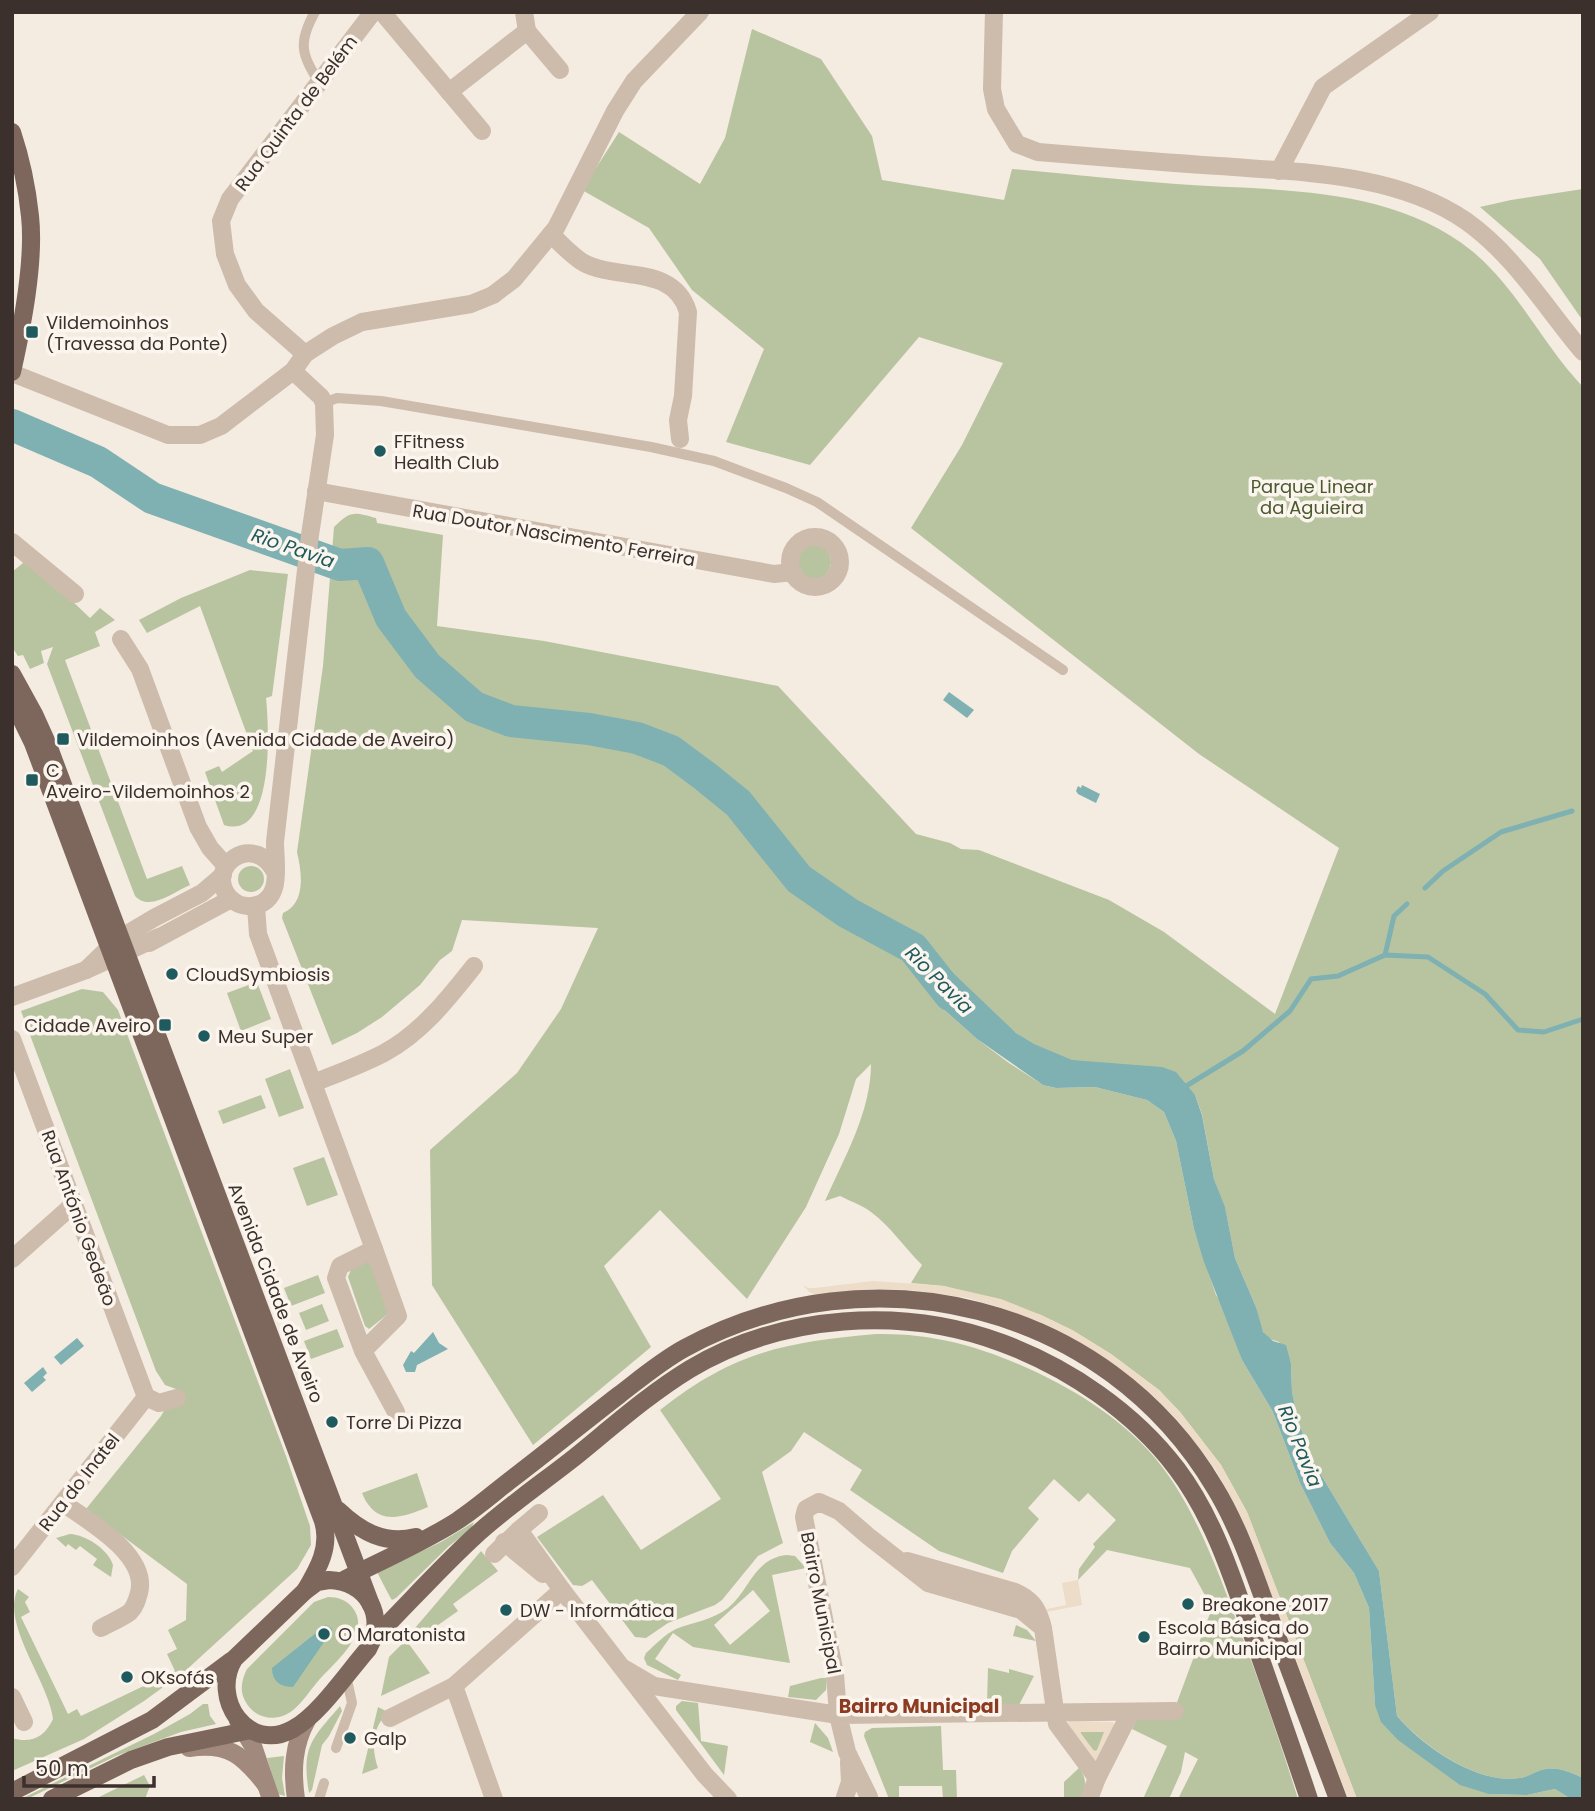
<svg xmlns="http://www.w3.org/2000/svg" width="1595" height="1811" viewBox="0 0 1595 1811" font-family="Poppins,sans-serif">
	<rect width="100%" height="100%" fill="#f4ebe1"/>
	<!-- green -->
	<g fill="#b8c4a0" fill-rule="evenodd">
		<path d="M752 29 821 59 872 136 882 180 1004 200 1012 169C1067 174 1122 180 1176 184 1275 191 1391 185 1472 251 1518 289 1542 344 1583 387V1778C1572 1773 1558 1767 1546 1769 1537 1770 1529 1777 1520 1778 1478 1785 1423 1746 1397 1716L1379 1571 1312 1460 1298 1420 1292 1392 1291 1364 1279 1342 1267 1338 1260 1327 1256 1307 1235 1258 1225 1208 1214 1179 1202 1114 1195 1095C1144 1080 1081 1069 1035 1045 1002 1028 956 979 930 951L940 1006 977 1039 1009 1063 1043 1085 1056 1088 1095 1087 1147 1100 1164 1112 1176 1141 1194 1229 1216 1295 1221 1302 1242 1360 1273 1412 1300 1483 1330 1543 1354 1573 1369 1608 1375 1705 1489 1794 1527 1795 1555 1789 1571 1799H1357L1247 1512 1221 1465 1180 1412 1159 1390 1111 1354 1072 1330 1041 1315 944 1286 911 1283 922 1265C904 1247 891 1227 871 1212 862 1205 850 1201 840 1196L825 1201C844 1158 871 1112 871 1064L856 1079 839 1134 806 1207 747 1299 660 1210 604 1266 651 1347 533 1445 432 1285 430 1150 517 1073 561 1009 598 928 462 920 452 951 440 960 420 985 382 1017 357 1033 332 1045 282 918 283 913C306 903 302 873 297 852L323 666 334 527C351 510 354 512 376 518L377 523 443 535 437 626 544 641 778 686 916 834 950 843 961 849 979 850 1109 900 1164 932 1275 1014 1339 848 1199 754 911 528 962 445 1003 363 919 337 810 465 726 442 764 349 692 290 649 228 582 190 619 132 700 184 725 138Z"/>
		<path d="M1583 189V321L1540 259 1480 207 1511 200Z"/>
		<circle cx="814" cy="562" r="17"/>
		<path d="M28 559 90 618 100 608 115 620 95 632 100 646 65 660 147 879 182 866 190 885C173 892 150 912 135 896L47 664 53 647 41 651 44 663 30 669 23 655 18 656 12 647V572Z"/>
		<path d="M250 570 288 574 272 696 266 698C269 726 275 841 224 825L205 772 219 766 222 772 253 751 200 606 147 633 139 620 181 598Z"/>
		<circle cx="251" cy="879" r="13"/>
		<path d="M257 982 271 1019 241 1031 227 993Z"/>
		<path d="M82 989 103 992 118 1010 286 1456 310 1526 311 1545 297 1569 184 1672 144 1701 84 1739 12 1771V1738C31 1744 45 1737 53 1719 49 1682 0 1623 18 1589L29 1597 25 1602 30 1612 21 1617 68 1714 77 1709 81 1716 175 1671 167 1654 177 1649 168 1630 186 1620 187 1584 86 1509 161 1416 176 1389 165 1385 156 1371 21 1011Z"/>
		<path d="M290 1069 304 1108 279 1117 265 1079Z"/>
		<path d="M261 1095 266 1108 223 1124 218 1111Z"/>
		<path d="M324 1157 338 1195 307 1206 293 1168Z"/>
		<path d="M370 1261 389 1313 369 1329 365 1326 348 1277 352 1267Z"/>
		<path d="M318 1275 325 1293 291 1306 284 1288Z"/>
		<path d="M322 1304 329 1321 306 1330 299 1313Z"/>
		<path d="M337 1329 344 1347 311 1359 304 1341Z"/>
		<path d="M876 1334C929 1333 976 1345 1025 1367 1070 1387 1113 1413 1147 1449 1190 1494 1218 1570 1239 1628 1260 1684 1280 1741 1298 1799H1178L1198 1759 1185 1752 1181 1772 1169 1799H1143L1167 1746 1132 1729 1137 1718 1176 1705 1212 1608 1190 1568 1107 1550 1078 1580 1079 1569 1095 1547 1093 1544 1116 1520 1088 1493 1079 1502 1054 1479 1028 1508 1039 1519 1012 1551 1003 1573 939 1551 850 1490 862 1470 804 1432 791 1451 762 1472 783 1543 758 1556 722 1600 715 1605 668 1623 646 1638 635 1637 592 1580 582 1586 573 1585 537 1537 603 1495 641 1550 721 1499 660 1410C733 1352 785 1342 876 1334Z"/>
		<path d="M417 1473 428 1507C401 1518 376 1527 362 1493Z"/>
		<path d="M474 1522 471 1529 449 1546 396 1598 392 1600 390 1597 377 1572 441 1542Z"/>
		<path d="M70 1534C86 1535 108 1549 113 1565L111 1577 93 1565 97 1559 80 1546 76 1550 68 1544 66 1547 56 1538Z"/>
		<path d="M481 1551 498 1571 453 1604 458 1611 414 1642 409 1635Z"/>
		<path d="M787 1555 795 1556 806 1568 772 1575 790 1663 693 1647 673 1633 655 1659 681 1675 678 1680 647 1665 644 1658 646 1653C655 1645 665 1634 676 1629 693 1622 713 1620 728 1608 750 1590 754 1558 787 1555ZM753 1590 770 1611 730 1645 714 1625Z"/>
		<path d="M328 1597C338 1597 346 1600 352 1607 373 1632 335 1662 319 1680 310 1690 299 1709 285 1715 272 1721 255 1717 247 1704 239 1693 241 1681 247 1669L314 1602Z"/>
		<path d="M1016 1625 1027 1630 1036 1641 1013 1636Z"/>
		<path d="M406 1640 430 1673 381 1696 389 1657Z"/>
		<path d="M988 1668 1009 1673V1669L1034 1676 1019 1705H987Z"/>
		<path d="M821 1678H827L826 1690 816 1700 788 1697 790 1686Z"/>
		<path d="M682 1701 698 1703 701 1741 728 1746 724 1775 676 1710V1706Z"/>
		<path d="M203 1704H208L210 1716 216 1724 181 1732 116 1756 27 1799H21L154 1734 190 1714Z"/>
		<path d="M340 1706 342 1711 329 1736 322 1745 312 1790 309 1793C301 1746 312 1739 340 1706Z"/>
		<path d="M378 1707 388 1712C372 1729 371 1746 378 1768L362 1774Z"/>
		<path d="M815 1723 828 1738 833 1752 810 1742Z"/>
		<path d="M941 1726 943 1770H956L957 1799H943L942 1786H899V1799H889L864 1736 865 1732 872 1728Z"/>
		<path d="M1081 1731H1104C1106 1737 1100 1749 1095 1752L1080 1735Z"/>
		<path d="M284 1756 282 1778 285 1796 278 1794 267 1758Z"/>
		<path d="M1079 1768C1087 1779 1087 1788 1079 1799H1064V1782Z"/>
		<path d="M144 1775 150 1786 145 1799H95Z"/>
	</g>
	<!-- plaza -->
	<g fill="#ecdcc8" fill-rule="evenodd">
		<path d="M873 1281 944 1286 1001 1299 1041 1315 1072 1330 1111 1354 1159 1390 1180 1412 1221 1465 1247 1512 1357 1799H1348L1252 1542 1240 1515 1215 1469 1176 1419 1153 1396 1108 1361 1038 1321 999 1307 968 1298 911 1290 874 1289 816 1295 809 1292 803 1285 808 1288H815Z"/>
		<path d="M1078 1580 1082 1605 1046 1612 1047 1609 1066 1605 1062 1583Z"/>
		<path d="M1069 1721 1113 1722 1115 1726 1100 1760 1095 1762 1066 1725ZM1080 1732H1104L1097 1750 1094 1751Z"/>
	</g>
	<!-- water -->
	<g fill="#7fb0b2">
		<path d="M949 692 974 710 967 718 943 700Z"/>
		<path d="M1082 785 1100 794 1096 803 1078 794 1076 791 1078 786 1081 788Z"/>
		<path d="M930 951 1016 1033 1034 1044 1072 1060 1162 1067 1176 1072 1195 1095 1202 1115 1214 1179 1225 1207 1235 1258 1256 1307 1263 1332 1273 1341 1286 1345 1291 1364 1292 1392 1298 1420 1312 1460 1379 1571 1397 1716C1422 1746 1478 1785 1520 1778 1529 1777 1537 1770 1546 1769 1558 1767 1572 1773 1583 1778V1799H1571L1555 1789 1527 1795 1489 1794 1460 1785 1398 1740 1381 1722 1375 1705 1369 1608 1354 1573 1330 1543 1300 1483 1273 1412 1242 1360 1204 1262 1194 1229 1176 1141 1164 1112 1147 1100 1095 1087 1056 1088 1043 1085 977 1039 940 1006 917 978Z"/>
		<path d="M433 1332 439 1343 448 1349 417 1365 415 1372H406L403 1365 411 1351 414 1353Z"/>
		<path d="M77 1338 84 1346 61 1365 54 1357Z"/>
		<path d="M43 1367 47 1373 43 1377 46 1380 32 1392 24 1383Z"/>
		<path d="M326 1625 332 1629V1637L324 1642 293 1687C280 1687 272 1681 272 1668L316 1633 319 1627Z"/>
	</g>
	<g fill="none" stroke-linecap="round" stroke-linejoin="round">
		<!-- stream -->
		<g stroke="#7fb0b2" stroke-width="5">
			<path d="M1425 888 1443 871 1501 832 1572 811"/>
			<path d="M1385 955 1394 916 1407 904"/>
			<path d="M1183 1088 1243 1051 1290 1011 1311 979 1338 976 1385 955 1428 957 1485 994 1518 1030 1544 1032 1583 1019"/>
		</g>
		<!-- river -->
		<path stroke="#7fb0b2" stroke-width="32" d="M12 425 98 462 152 498 340 565 368 563 391 618 427 666 474 707 511 721 589 729 637 738 671 751 706 777 738 803 799 879 848 913 913 948 950 995"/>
		<!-- lane -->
		<g stroke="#cdbbac" stroke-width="10">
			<path d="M315 12C298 42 301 55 319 82"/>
			<path d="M324 403 337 398 381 401 651 447 714 461 786 488 817 502 1063 670"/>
			<path d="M336 1748 352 1703 346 1675"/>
			<path d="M319 1799 324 1783"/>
		</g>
		<!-- street -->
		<g stroke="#cdbbac" stroke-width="18">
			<path d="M382 12 482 131"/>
			<path d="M524 12 527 31 560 70"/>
			<path d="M994 12 992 89 996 109 1017 144 1038 152C1098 157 1158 162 1219 166 1299 172 1397 173 1466 221 1514 255 1545 307 1583 352"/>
			<path d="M449 92 527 31"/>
			<path d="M1279 171 1323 87 1430 12"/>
			<path d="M551 234C561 244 572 256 584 263 618 281 674 264 688 312L683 396 678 420 680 439"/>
			<path d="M305 354 256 311 237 285 225 254 221 221 230 199 373 12"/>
			<path d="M12 373 168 435H200L221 426 293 371 305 354 333 336 362 322 471 304 493 295 514 279 556 228 615 111 634 81 700 12"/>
			<path d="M316 491 774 574 793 572"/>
			<circle cx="815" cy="562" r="25"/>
			<path d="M12 542 75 594"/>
			<path d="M121 639 140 669 198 827 210 848 226 866"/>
			<path d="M275 872C254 831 205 866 228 896 234 903 243 907 252 906 284 902 275 864 275 842L310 535 325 435 324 403 321 397 293 371"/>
			<path d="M256 906 258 934 374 1249"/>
			<path d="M149 943 231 899"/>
			<path d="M86 970 117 940 154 918 202 893 223 875"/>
			<path d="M12 997 86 970 159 937"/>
			<path d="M12 1039 146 1397"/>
			<path d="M313 1083C337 1074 361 1065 384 1053 421 1033 448 999 474 966"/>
			<path d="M12 1259 74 1204"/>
			<path d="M363 1351 398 1316 374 1249 340 1266 336 1278 363 1351 396 1412"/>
			<path d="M146 1397 159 1403 177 1398"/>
			<path d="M63 1503C88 1521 149 1555 139 1593 137 1600 135 1607 130 1612 122 1618 110 1623 101 1628"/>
			<path d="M519 1530 539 1513"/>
			<path d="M504 1542 543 1574"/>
			<path d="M494 1554 519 1530 562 1590"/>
			<path d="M907 1561 1015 1592C1031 1599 1037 1607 1042 1624"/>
			<path d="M12 1567 146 1397"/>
			<path d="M625 1669 654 1686 838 1715 835 1674 804 1517 806 1509 819 1502 839 1511 868 1536 928 1583 1021 1610 1043 1628 1057 1724 1097 1778"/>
			<path d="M454 1686 494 1799"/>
			<path d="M12 1697 24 1722"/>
			<path d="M390 1718 454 1686 562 1590 705 1775 728 1799"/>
			<path d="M845 1797 850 1782 849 1762"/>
			<path d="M869 1797 847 1752 838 1715 1175 1711"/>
			<path d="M1089 1799 1097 1778 1130 1713"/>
		</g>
		<!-- secondary -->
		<g stroke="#a18a7d" stroke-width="18">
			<path d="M238 1721 253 1746 271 1799"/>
			<path d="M189 1748C228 1742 243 1755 266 1785"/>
			<path d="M296 1799C292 1771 293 1745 307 1720"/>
		</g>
		<!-- primary -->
		<g stroke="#7d675c" stroke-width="18">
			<path d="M12 132C21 159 27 187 30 216 35 262 22 327 12 372"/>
			<path d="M12 674 34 714 48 745 371 1605"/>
			<path d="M12 700 33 743 323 1521C331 1547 318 1569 305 1591"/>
			<path d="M338 1510C361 1532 385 1545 416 1537"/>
			<path d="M329 1580C367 1582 387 1615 368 1649 347 1673 319 1715 293 1729 248 1754 210 1699 234 1659L305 1591 317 1582Z"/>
			<path d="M342 1581C380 1561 421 1544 457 1521 478 1507 497 1490 517 1475 551 1449 584 1422 619 1395 640 1379 661 1361 685 1348 871 1247 1106 1304 1215 1488 1240 1529 1255 1576 1271 1620 1293 1680 1316 1739 1338 1799"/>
			<path d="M374 1638C408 1604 441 1567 476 1535 507 1507 542 1483 575 1457 612 1427 649 1394 690 1369 782 1314 903 1306 1002 1343 1069 1368 1134 1412 1177 1469 1214 1518 1233 1579 1253 1637 1272 1691 1291 1745 1309 1799"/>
			<path d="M12 1792 152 1720 231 1661"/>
			<path d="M52 1799 131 1760 168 1747 251 1730"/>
		</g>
	</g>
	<!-- markers -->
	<g fill="#1f5a5e" stroke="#fbf5ee" stroke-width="2.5">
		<rect x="25" y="325" width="14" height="14" rx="3.5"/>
		<circle cx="380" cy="451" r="7"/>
		<rect x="56" y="732" width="14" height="14" rx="3.5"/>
		<rect x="25" y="773" width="14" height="14" rx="3.5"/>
		<circle cx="172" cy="974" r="7"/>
		<rect x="158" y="1018" width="14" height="14" rx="3.5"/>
		<circle cx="204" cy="1036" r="7"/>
		<circle cx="332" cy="1422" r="7"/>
		<circle cx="1188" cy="1604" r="7"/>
		<circle cx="506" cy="1610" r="7"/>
		<circle cx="324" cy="1634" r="7"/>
		<circle cx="1144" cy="1637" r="7"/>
		<circle cx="127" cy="1677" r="7"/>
		<circle cx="350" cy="1738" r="7"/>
	</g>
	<g text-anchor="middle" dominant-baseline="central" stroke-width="7" stroke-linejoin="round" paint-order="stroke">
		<!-- street labels -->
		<g font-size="18" fill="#3b302b" stroke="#fbf5ee">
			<text transform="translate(296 113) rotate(-53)">Rua Quinta de Belém</text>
			<text transform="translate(554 535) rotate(10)">Rua Doutor Nascimento Ferreira</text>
			<text transform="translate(79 1218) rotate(70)">Rua António Gedeão</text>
			<text transform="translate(276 1293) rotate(69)">Avenida Cidade de Aveiro</text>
			<text transform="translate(79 1482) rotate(-52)">Rua do Inatel</text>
			<text transform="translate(821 1603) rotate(79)">Bairro Municipal</text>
		</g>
		<!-- poi labels -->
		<g font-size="18" fill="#3b302b" stroke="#fbf5ee" text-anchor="start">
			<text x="46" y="322">Vildemoinhos<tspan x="46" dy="21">(Travessa da Ponte)</tspan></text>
			<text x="394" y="441">FFitness<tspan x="394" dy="21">Health Club</tspan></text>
			<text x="77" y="739">Vildemoinhos (Avenida Cidade de Aveiro)</text>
			<text x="46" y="770">C<tspan x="46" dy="21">Aveiro-Vildemoinhos 2</tspan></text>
			<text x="186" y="974">CloudSymbiosis</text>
			<text x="151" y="1025" text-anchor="end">Cidade Aveiro</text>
			<text x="218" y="1036">Meu Super</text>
			<text x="346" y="1422">Torre Di Pizza</text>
			<text x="1202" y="1604">Breakone 2017</text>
			<text x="520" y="1610">DW - Informática</text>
			<text x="1158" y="1627">Escola Básica do<tspan x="1158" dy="21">Bairro Municipal</tspan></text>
			<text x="338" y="1634">O Maratonista</text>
			<text x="141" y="1677">OKsofás</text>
			<text x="364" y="1738">Galp</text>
		</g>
		<!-- park labels -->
		<g font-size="18" fill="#4a5a2e" stroke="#fbf5ee">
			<text x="1312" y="486">Parque Linear<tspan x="1312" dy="21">da Aguieira</tspan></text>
		</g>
		<!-- water labels -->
		<g font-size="19" font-style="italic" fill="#1f5a5e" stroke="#fbf5ee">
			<text transform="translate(293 548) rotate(19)">Rio Pavia</text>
			<text transform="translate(939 980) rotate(45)">Rio Pavia</text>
			<text transform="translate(1300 1446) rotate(68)">Rio Pavia</text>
		</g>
		<!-- neighbourhood labels -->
		<g font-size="19" font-weight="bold" fill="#8c3b22" stroke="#fbf5ee">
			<text x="919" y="1706">Bairro Municipal</text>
		</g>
	</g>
	<!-- border -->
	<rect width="1595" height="1811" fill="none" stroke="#3b302b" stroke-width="28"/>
	<!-- scale -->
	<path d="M24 1776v10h130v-10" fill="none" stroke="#3b302b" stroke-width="3.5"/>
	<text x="35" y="1776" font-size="21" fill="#3b302b" stroke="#fbf5ee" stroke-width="5" paint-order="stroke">50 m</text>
</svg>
